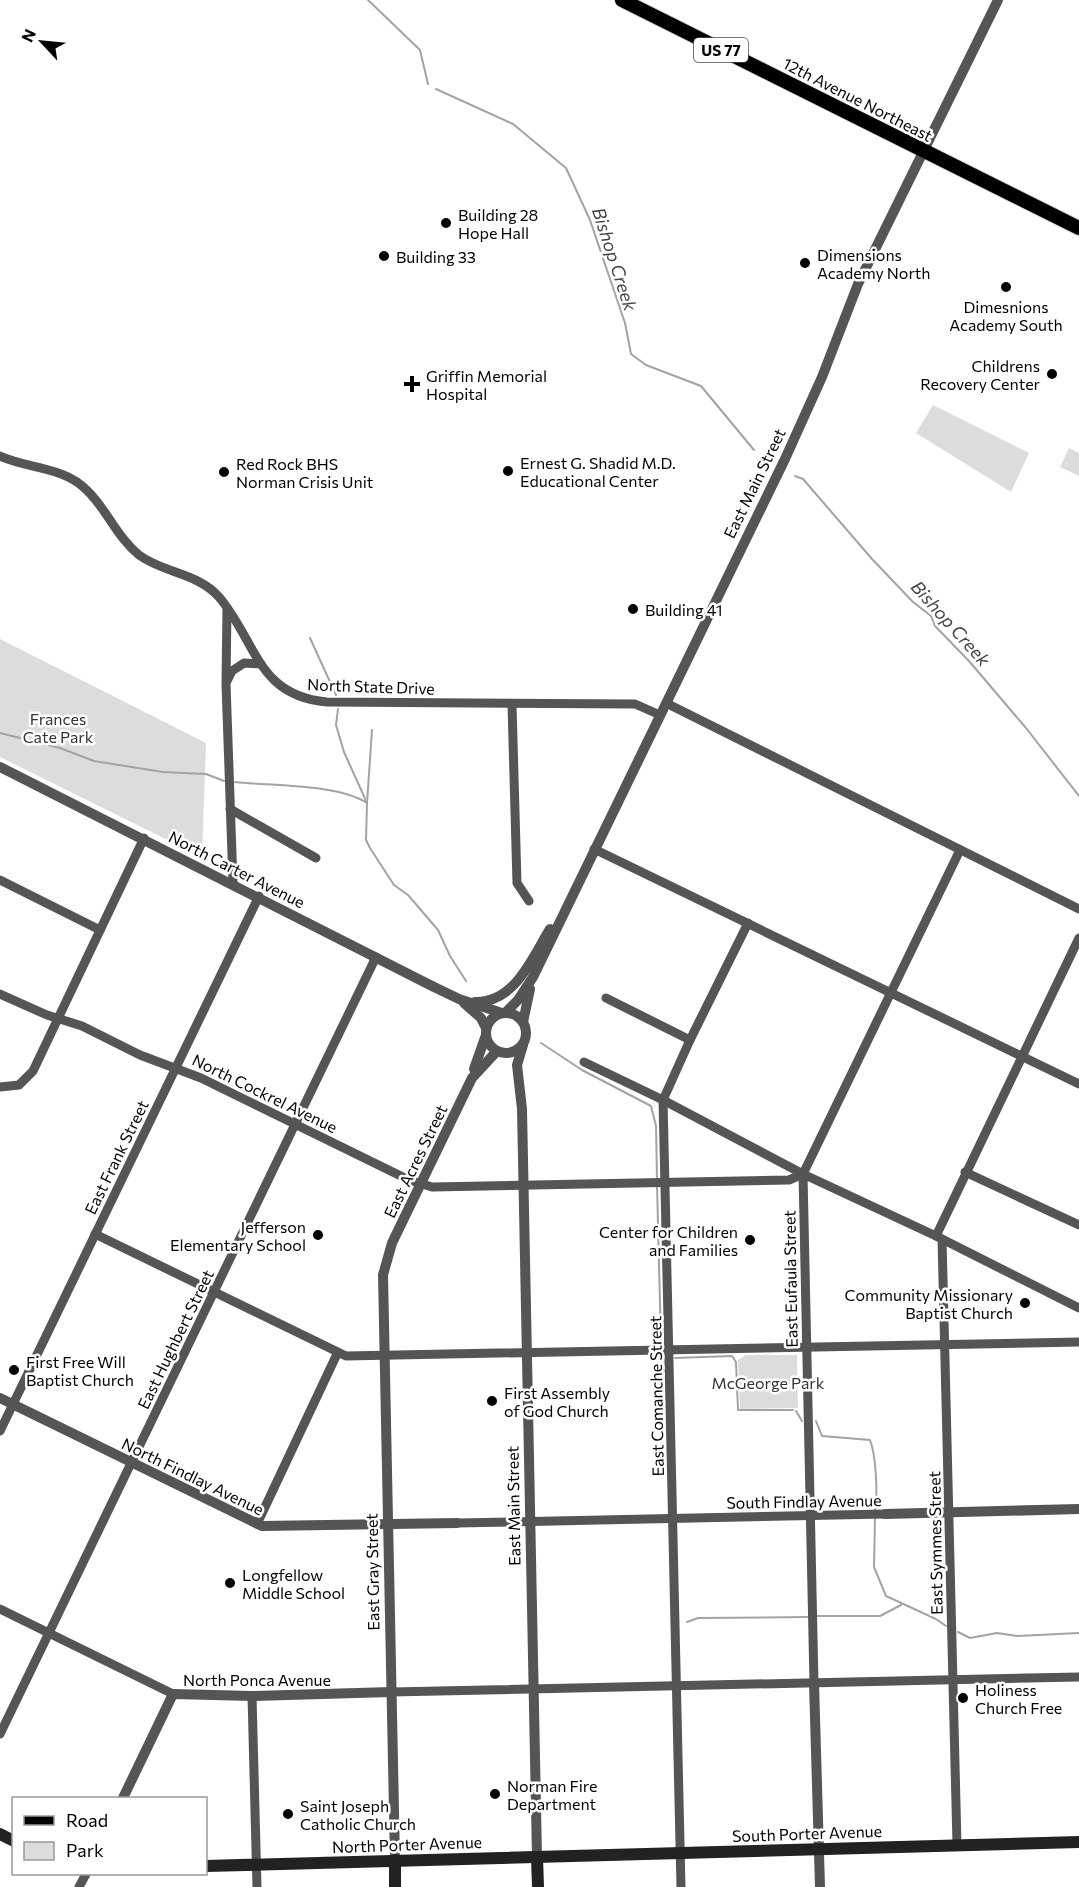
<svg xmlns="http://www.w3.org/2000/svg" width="1079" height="1887" viewBox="0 0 1079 1887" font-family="Commissioner,sans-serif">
	<rect width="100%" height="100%" fill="#fff"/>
	<!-- green -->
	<g fill="#dcdcdc">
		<path d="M933 405 1029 453 1011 492 916 433Z"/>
		<path d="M1069 448 1079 453V476L1060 467Z"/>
		<path d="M0 639 206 743 202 857 0 757Z"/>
		<path d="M746 1355H797L798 1408 740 1409 738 1360Z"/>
	</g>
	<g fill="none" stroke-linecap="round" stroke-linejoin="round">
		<!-- stream -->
		<g stroke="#a3a3a3" stroke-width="2">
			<path d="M368 0 420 50 428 84"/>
			<path d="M436 89 513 124 566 168 590 220 625 323 631 354 646 365 701 386 754 450"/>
			<path d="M795 476 803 479 872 559 913 602 931 616 935 626 969 661 1026 728 1079 796"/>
			<path d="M310 638 336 695"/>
			<path d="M338 709 336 725 344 752 367 803 366 840 370 848 394 885 408 895 438 930 450 956 466 981"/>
			<path d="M0 733 60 748 94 761 163 772 206 774 224 781"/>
			<path d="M235 782C271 786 338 784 367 803L372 730"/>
			<path d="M541 1043 582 1070 651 1106 656 1126 657 1180"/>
			<path d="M657 1185 661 1343"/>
			<path d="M675 1358 732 1356 736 1362 738 1410H793"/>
			<path d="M796 1411 802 1421"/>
			<path d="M816 1421 822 1436 870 1440C876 1455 878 1495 875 1512"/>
			<path d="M875 1517 874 1567 886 1596 936 1619 946 1626"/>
			<path d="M814 1616H880L901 1605"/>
			<path d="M687 1622 698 1618 808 1617"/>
			<path d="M958 1632 970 1638 997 1633 1017 1636 1079 1633"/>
		</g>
		<defs>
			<path id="primary" d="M622 0 1079 228"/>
		</defs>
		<!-- primary casing -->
		<use href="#primary" stroke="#dbdbdb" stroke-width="16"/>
		<!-- minor -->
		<g stroke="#555" stroke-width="9">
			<path d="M0 456C24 467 55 467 77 482 104 501 114 535 139 555 163 573 198 573 219 597 257 642 257 696 327 702L635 704 660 715"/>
			<path d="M227 608 226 684 233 883"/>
			<path d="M227 681 232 671 244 663 261 664"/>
			<path d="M666 703 1079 909"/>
			<path d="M512 705 517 883 529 901"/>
			<path d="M230 809 316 858"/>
			<path d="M594 849 1079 1084"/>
			<path d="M0 880 100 930"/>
			<path d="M0 994 47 1015 82 1026 140 1055 201 1078 409 1180 432 1187 789 1180 803 1174"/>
			<path d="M606 998 690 1040"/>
			<path d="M584 1062 663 1100 803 1174 936 1236 1079 1308"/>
			<path d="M0 1087 19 1085 33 1071 144 838"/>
			<path d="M965 1172 1079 1225"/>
			<path d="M95 1234 346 1356 1079 1342"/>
			<path d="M936 1236 1079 938"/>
			<path d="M942 1239 957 1845"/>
			<path d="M0 1431 259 896"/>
			<path d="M457 1523 885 1514"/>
			<path d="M257 1524 337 1354"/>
			<path d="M0 1609 173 1694"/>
			<path d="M814 1683 803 1174 960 850"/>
			<path d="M391 1692 1079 1677"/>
			<path d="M252 1696 257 1887"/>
			<path d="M0 1734 376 957"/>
			<path d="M79 1887 86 1874"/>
			<path d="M681 1887 663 1100 690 1040 748 923"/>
		</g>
		<!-- tertiary -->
		<g stroke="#555" stroke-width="10">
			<path d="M0 767 432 986 459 999 502 1013"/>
			<path d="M475 1002C515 1003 532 958 550 929"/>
			<path d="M464 1003 481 1018 486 1028"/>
			<circle cx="506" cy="1033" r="20"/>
			<path d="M505 1013 518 1000 533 977 785 459 822 377 858 284 998 0"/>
			<path d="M523 1022 530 989"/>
			<path d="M523 1045 517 1065 522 1109 537 1857"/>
			<path d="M474 1069 486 1035"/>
			<path d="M0 1398 262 1526 457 1523"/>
			<path d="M885 1514 1079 1509"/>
			<path d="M814 1683 820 1887"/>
			<path d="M123 1798 173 1694 252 1696 391 1692"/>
			<path d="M395 1860 383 1275 392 1243 472 1078 497 1051"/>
		</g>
		<!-- secondary -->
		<g stroke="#222" stroke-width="12">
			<path d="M0 1834 14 1841"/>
			<path d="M537 1857 538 1887"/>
			<path d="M395 1860V1887"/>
			<path d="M206 1866 1079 1842"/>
		</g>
		<!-- primary -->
		<use href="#primary" stroke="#000" stroke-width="14"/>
	</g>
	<!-- markers -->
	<g fill="#000" stroke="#fff" stroke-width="2">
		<circle cx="446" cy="223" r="6"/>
		<circle cx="384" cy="256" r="6"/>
		<circle cx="805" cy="263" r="6"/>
		<circle cx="1006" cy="287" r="6"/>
		<circle cx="1052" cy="374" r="6"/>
		<path d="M409 375h6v6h6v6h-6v6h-6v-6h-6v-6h6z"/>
		<circle cx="508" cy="471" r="6"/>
		<circle cx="224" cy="472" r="6"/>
		<circle cx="633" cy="609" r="6"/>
		<circle cx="318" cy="1235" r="6"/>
		<circle cx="750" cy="1240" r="6"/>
		<circle cx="1025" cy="1303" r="6"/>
		<circle cx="14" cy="1370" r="6"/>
		<circle cx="492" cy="1401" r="6"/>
		<circle cx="230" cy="1583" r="6"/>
		<circle cx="963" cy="1698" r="6"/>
		<circle cx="495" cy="1794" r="6"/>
		<circle cx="288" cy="1814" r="6"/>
	</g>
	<g text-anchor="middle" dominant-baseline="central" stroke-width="5" stroke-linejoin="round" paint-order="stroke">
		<!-- shield labels -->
		<rect fill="#fff" stroke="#4c4c4c" stroke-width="1.5" x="694" y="38" width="54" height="24" rx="4.5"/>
		<g font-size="15" font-weight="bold" fill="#000">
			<text x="721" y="50">US 77</text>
		</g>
		<!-- street labels -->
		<g font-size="16" fill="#000" stroke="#fff">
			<text transform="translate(858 99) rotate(27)">12th Avenue Northeast</text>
			<text transform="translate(754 483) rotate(-64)">East Main Street</text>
			<text transform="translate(371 686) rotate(2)">North State Drive</text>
			<text transform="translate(237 869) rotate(27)">North Carter Avenue</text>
			<text transform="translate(265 1093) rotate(26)">North Cockrel Avenue</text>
			<text transform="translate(116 1157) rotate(-64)">East Frank Street</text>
			<text transform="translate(415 1161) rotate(-64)">East Acres Street</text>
			<text transform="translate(790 1279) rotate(-91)">East Eufaula Street</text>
			<text transform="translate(175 1339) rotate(-64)">East Hughbert Street</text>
			<text transform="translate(656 1396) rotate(-91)">East Comanche Street</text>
			<text transform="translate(193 1476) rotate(26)">North Findlay Avenue</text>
			<text transform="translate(804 1501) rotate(-1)">South Findlay Avenue</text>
			<text transform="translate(513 1506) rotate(-91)">East Main Street</text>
			<text transform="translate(935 1543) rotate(-91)">East Symmes Street</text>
			<text transform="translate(372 1572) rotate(-91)">East Gray Street</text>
			<text x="257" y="1679">North Ponca Avenue</text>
			<text transform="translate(807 1833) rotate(-2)">South Porter Avenue</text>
			<text transform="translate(407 1844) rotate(-2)">North Porter Avenue</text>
		</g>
		<!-- poi labels -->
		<g font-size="16" fill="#000" stroke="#fff" text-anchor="start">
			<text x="458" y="214">Building 28<tspan x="458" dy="18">Hope Hall</tspan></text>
			<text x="817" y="254">Dimensions<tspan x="817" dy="18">Academy North</tspan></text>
			<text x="396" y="256">Building 33</text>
			<text x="1006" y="306" text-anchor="middle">Dimesnions<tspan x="1006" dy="18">Academy South</tspan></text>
			<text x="1040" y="365" text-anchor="end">Childrens<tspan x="1040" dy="18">Recovery Center</tspan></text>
			<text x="426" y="375">Griffin Memorial<tspan x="426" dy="18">Hospital</tspan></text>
			<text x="520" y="462">Ernest G. Shadid M.D.<tspan x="520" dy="18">Educational Center</tspan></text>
			<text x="236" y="463">Red Rock BHS<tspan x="236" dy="18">Norman Crisis Unit</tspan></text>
			<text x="645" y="609">Building 41</text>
			<text x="306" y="1226" text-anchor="end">Jefferson<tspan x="306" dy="18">Elementary School</tspan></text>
			<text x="738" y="1231" text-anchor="end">Center for Children<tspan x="738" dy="18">and Families</tspan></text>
			<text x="1013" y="1294" text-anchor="end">Community Missionary<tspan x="1013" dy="18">Baptist Church</tspan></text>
			<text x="26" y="1361">First Free Will<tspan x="26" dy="18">Baptist Church</tspan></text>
			<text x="504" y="1392">First Assembly<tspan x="504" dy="18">of God Church</tspan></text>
			<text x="242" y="1574">Longfellow<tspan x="242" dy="18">Middle School</tspan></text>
			<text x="975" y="1689">Holiness<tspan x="975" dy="18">Church Free</tspan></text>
			<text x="507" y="1785">Norman Fire<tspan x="507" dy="18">Department</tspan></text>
			<text x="300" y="1805">Saint Joseph<tspan x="300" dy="18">Catholic Church</tspan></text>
		</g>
		<!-- park labels -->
		<g font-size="16" fill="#333" stroke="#fff">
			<text x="58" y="718">Frances<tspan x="58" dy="18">Cate Park</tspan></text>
			<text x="768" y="1382">McGeorge Park</text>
		</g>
		<!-- water labels -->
		<g font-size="18" font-style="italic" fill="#444" stroke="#fff">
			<text transform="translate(615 259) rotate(72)">Bishop Creek</text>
			<text transform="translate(951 623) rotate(48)">Bishop Creek</text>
		</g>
	</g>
	<!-- legend -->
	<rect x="12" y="1797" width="195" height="78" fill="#ffffff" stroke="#999999" stroke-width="1.5"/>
	<rect x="24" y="1816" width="30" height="9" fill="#000000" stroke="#999999" stroke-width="1.5"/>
	<text x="66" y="1827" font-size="18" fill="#000000">Road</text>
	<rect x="24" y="1842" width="30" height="18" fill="#dcdcdc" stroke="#999999" stroke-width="1.5"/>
	<text x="66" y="1857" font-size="18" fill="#000000">Park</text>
	<!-- north arrow -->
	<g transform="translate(42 42) rotate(296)" stroke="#ffffff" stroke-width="4.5" paint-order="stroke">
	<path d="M0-4.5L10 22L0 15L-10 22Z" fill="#000000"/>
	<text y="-9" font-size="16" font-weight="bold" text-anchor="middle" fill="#000000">N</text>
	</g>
</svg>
